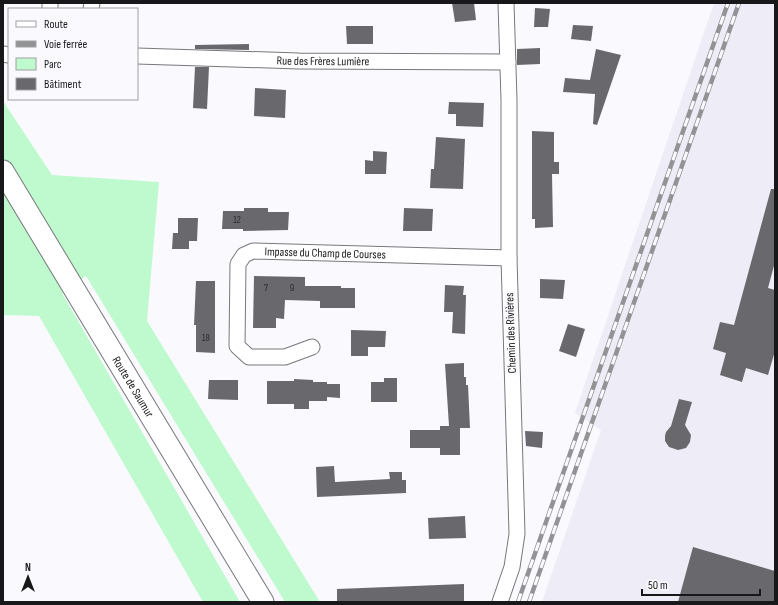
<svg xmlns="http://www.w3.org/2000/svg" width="778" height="605" viewBox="0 0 778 605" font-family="'Sofia Sans Condensed',sans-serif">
	<rect width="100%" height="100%" fill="#faf9fe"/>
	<!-- built -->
	<path fill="#edecf7" d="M714 3H775V602H542L601 430 575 413Z"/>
	<!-- green -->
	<path fill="#bffacf" d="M3 101 52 175 159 182 147 321 320 602H285L86 276 62 293 240 602H203L39 316 3 315Z"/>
	<!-- building -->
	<g fill="#69696d">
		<path d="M452 3H474L476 20 455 22Z"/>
		<path d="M535 8 550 9 548 27H534Z"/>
		<path d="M573 25 593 26 591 41 571 39Z"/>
		<path d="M346 26H373V44H347Z"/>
		<path d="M249 44V50L195 49V45Z"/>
		<path d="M540 48V64L517 65V49Z"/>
		<path d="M596 49 621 55 597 125 593 124 595 94 563 92 565 78 590 80Z"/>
		<path d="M195 67H209L207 109 193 108Z"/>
		<path d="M255 88 286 90 285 118 254 116Z"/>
		<path d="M449 102 484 103 483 127 456 126V114H448Z"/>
		<path d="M532 131 554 132V162H559V174H552L553 227 535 228V219H532Z"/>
		<path d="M436 137 465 139 463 189 430 188 431 169H434Z"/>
		<path d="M373 151 387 152 386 174H365V160L373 161Z"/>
		<path d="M771 189H775V262L768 288 775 290V351L768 375 746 368 742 382 720 375 726 353 713 349 720 322 734 325Z"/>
		<path d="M244 208H268V212H289L288 230 243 231V229H222L223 211H244Z"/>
		<path d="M404 208 433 209 432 231H403Z"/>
		<path d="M178 218H198L197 241H189V249H172L173 233H178Z"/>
		<path d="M254 276 305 277V286H341V288H355V308H320V301L285 300 284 319 276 318V328H253Z"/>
		<path d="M540 279 565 280 563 299 540 298Z"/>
		<path d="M196 281H215V353L196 352V325H194Z"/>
		<path d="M445 285 464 286 463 295H466L465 334 452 333 453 312H444Z"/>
		<path d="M568 324 585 329 576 357 559 351Z"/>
		<path d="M351 330 386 331 385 347H368V356H351Z"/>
		<path d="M464 363V377H466V385H468L470 428H460V455H440V448H410V430H440V426H449L445 364Z"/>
		<path d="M384 378H397V402H371V382H384Z"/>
		<path d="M294 379 313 380V382H327V384H340V398L327 397V401H309V409H294V404H267V381H294Z"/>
		<path d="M209 380H238V400L208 399Z"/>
		<path d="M679 399 692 402 685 425 691 435 690 442 686 448 678 450 669 447 665 441V436L666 432 671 426Z"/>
		<path d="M525 431 543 432 542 448 526 446Z"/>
		<path d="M334 466 335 482 390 479 389 472H402V480H406V493L317 497 316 467Z"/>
		<path d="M465 516 466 538 429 539 428 518Z"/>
		<path d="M693 547 775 571V602H678Z"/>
		<path d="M464 584V602H337V589Z"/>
	</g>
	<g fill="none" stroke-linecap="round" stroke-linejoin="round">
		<defs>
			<g id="minor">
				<path d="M50 9V3"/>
				<path d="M91 9 92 3"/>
				<path d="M3 54 9 55"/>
				<path id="s1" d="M137 56 299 61 508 62"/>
				<path id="s2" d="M312 347 285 357H249L237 346 238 264 244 255 253 251 509 258"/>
				<path d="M500 602 512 567 517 534 509 258V100L506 3"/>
			</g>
			<g id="secondary">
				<path id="s3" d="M3 171 263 602"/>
			</g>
		</defs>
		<!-- minor casing -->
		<use href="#minor" stroke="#78787c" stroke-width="17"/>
		<!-- secondary casing -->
		<use href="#secondary" stroke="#78787c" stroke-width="23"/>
		<!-- minor -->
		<use href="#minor" stroke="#fff" stroke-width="15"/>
		<!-- secondary -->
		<use href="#secondary" stroke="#fff" stroke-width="21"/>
		<defs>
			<g id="rail">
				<path d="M518 602 728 3"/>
				<path d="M529 602 739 3"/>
			</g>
		</defs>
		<!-- rail casing -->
		<use href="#rail" stroke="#939396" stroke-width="4.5"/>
		<!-- rail -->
		<use href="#rail" stroke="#faf9fe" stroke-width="3" stroke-dasharray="9" stroke-linecap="butt"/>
	</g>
	<g text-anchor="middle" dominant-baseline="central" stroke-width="4" stroke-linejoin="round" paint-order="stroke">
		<!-- number labels -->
		<g font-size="10" fill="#2c2c2f">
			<text x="237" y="220">12</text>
			<text x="266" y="288">7</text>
			<text x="292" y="288">9</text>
			<text x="206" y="338">18</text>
		</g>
		<!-- street labels -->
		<g font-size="12" fill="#18181a" stroke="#faf9fe">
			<text stroke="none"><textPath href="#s1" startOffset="186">Rue des Frères Lumière</textPath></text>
			<text stroke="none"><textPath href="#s2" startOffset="256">Impasse du Champ de Courses</textPath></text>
			<text transform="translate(511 333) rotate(-92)">Chemin des Rivières</text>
			<text stroke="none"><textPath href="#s3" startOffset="252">Route de Saumur</textPath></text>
		</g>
	</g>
	<!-- border -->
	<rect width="778" height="605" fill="none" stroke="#18181a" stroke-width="8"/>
	<!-- legend -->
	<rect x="8" y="8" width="130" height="92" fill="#faf9fe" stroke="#a09fa3"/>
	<rect x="16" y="21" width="20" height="6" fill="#ffffff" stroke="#a09fa3"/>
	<text x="44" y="28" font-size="12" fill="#18181a">Route</text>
	<rect x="16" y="41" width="20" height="6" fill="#939396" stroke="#a09fa3"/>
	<text x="44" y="48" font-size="12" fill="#18181a">Voie ferrée</text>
	<rect x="16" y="58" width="20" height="12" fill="#bffacf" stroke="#a09fa3"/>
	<text x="44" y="68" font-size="12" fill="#18181a">Parc</text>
	<rect x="16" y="78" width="20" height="12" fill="#69696d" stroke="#a09fa3"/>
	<text x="44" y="88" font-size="12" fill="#18181a">Bâtiment</text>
	<!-- north arrow -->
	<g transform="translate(28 577)" stroke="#faf9fe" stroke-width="3" paint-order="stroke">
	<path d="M0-3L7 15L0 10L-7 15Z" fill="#18181a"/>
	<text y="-6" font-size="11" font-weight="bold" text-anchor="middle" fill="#18181a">N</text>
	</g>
	<!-- scale -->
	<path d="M642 589v6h118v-6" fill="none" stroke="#18181a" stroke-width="2"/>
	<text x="648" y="589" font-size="12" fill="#18181a" stroke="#faf9fe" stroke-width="3" paint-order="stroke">50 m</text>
</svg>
